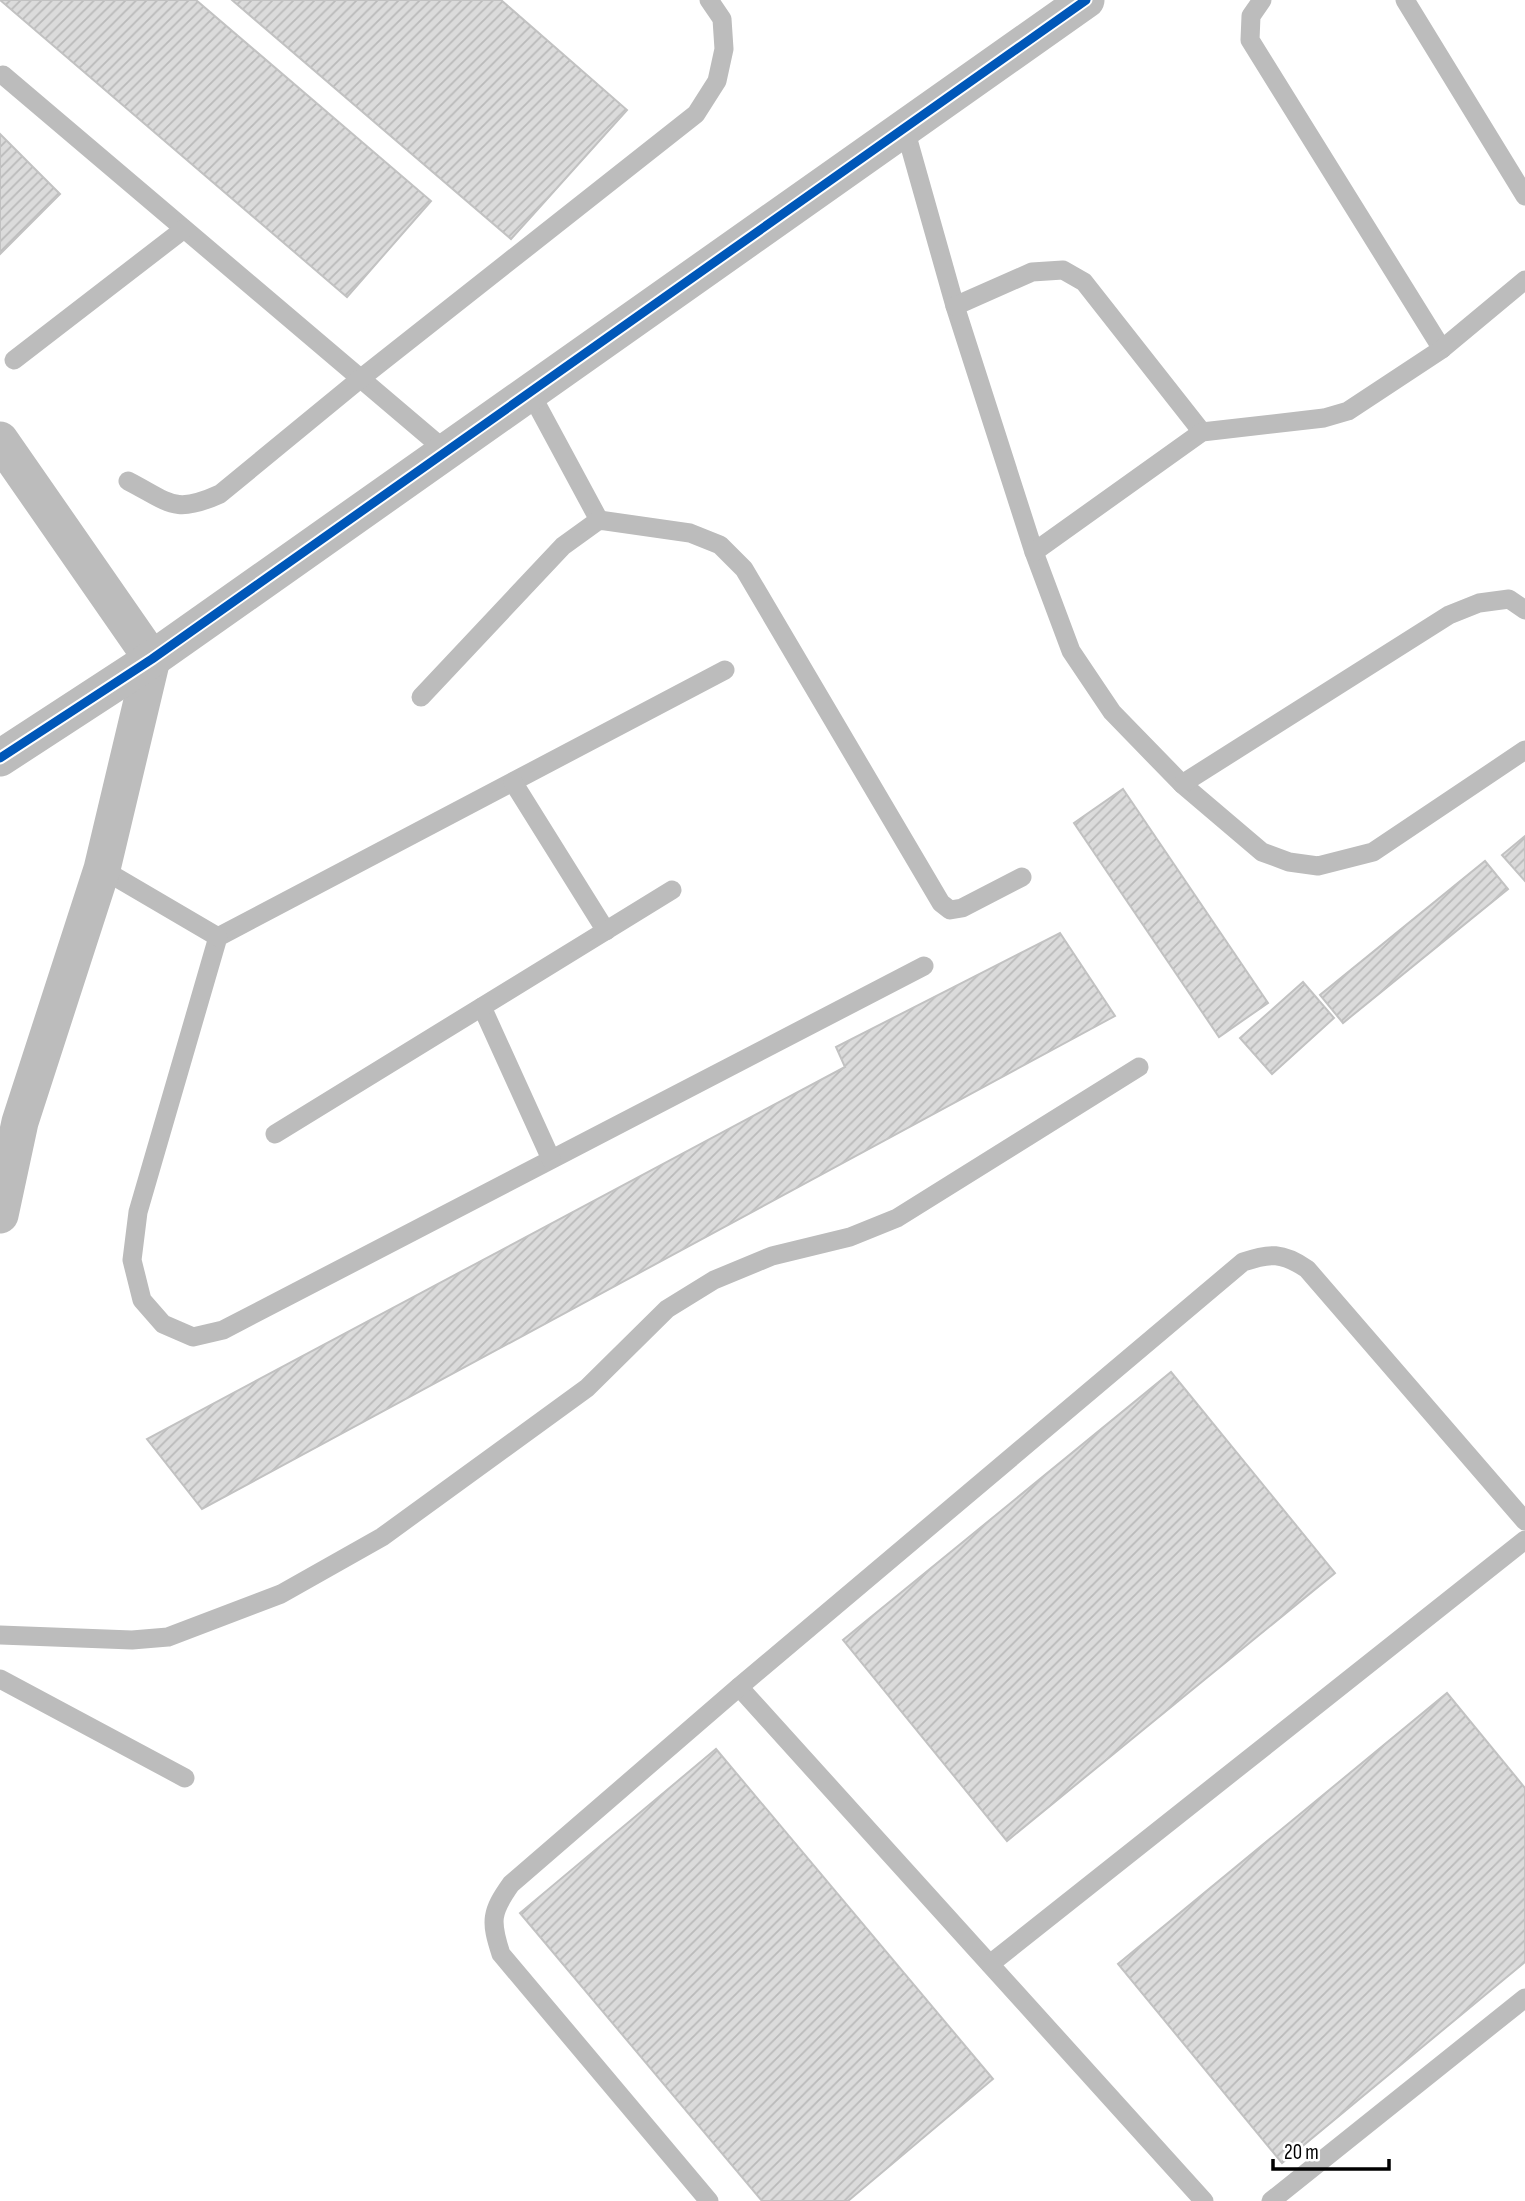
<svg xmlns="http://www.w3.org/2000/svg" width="1525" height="2201" viewBox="0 0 1525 2201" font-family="'Sofia Sans Condensed',sans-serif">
	<defs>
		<pattern id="building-hatch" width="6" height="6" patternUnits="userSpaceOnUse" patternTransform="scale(1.75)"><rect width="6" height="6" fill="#dbdbdb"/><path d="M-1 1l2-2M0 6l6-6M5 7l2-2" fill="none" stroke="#bababa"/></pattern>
	</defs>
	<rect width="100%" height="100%" fill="#fff"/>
	<!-- building -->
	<g fill="url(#building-hatch)" stroke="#c2c2c2" stroke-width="2">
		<path d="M0 0H196L431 201 347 297Z"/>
		<path d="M232 0H501L627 110 511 239Z"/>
		<path d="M0 134 60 194 0 254Z"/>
		<path d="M1123 789 1268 1003 1219 1037 1074 823Z"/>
		<path d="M1525 836V881L1502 855Z"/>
		<path d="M1485 861 1508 889 1343 1023 1320 995Z"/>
		<path d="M1060 933 1115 1016 202 1509 147 1439 845 1067 836 1047Z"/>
		<path d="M1303 982 1334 1018 1272 1074 1240 1038Z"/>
		<path d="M1171 1372 1335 1573 1007 1841 843 1640Z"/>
		<path d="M1447 1693 1525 1788V1962L1282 2163 1118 1964Z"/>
		<path d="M716 1749 993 2079 848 2201H762L520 1913Z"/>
	</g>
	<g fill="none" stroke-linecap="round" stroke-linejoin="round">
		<!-- lane -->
		<g stroke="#bcbcbc" stroke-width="19">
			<path d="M1262 0 1251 16 1250 40 1442 349"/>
			<path d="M1405 0 1525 196"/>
			<path d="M3 75 446 451"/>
			<path d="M905 129 955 306 1034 552 1071 651 1112 712 1182 784 1262 852 1289 862 1318 866 1373 852 1525 750"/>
			<path d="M955 306 1032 272 1063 270 1084 282 1202 432"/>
			<path d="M14 360 184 229"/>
			<path d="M530 392 599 520"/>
			<path d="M128 481C169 502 174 515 220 494L360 379 696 114 717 81 724 49 722 19 709 0"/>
			<path d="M1034 552 1202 432 1324 418 1348 411 1442 349 1525 280"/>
			<path d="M725 670 218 937 138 1212 132 1260 142 1300 163 1324 193 1337 223 1330 924 966"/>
			<path d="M421 697 563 546 599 520 690 533 720 545 744 569 941 903 950 910 962 908 1022 877"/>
			<path d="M513 782 606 931"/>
			<path d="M1182 784 1449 615 1479 603 1509 599 1525 610"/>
			<path d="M102 869 218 937"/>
			<path d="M482 1007 551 1159"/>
			<path d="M275 1134 672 890"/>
			<path d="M0 1635 132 1640 168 1637 281 1594 382 1537 587 1388 667 1309 714 1280 772 1256 850 1237 897 1218 1139 1067"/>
			<path d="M0 1679 185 1778"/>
			<path d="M739 1687 1204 2201"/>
			<path d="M990 1964 1525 1540"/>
			<path d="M709 2201 501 1954C490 1921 491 1912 511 1884L739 1687 1243 1262C1270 1253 1282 1252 1307 1269L1525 1521"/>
			<path d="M1271 2201 1525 1998"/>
		</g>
		<!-- street -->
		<g stroke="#bcbcbc" stroke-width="37">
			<path d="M0 440 152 659 102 869 20 1122 0 1215"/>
			<path d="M0 758 152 659 1086 0"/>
		</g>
		<defs>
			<path id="cycleway" d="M0 758 152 659 1086 0"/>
		</defs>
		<!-- cycleway casing -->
		<use href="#cycleway" stroke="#fff" stroke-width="13"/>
		<!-- cycleway -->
		<use href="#cycleway" stroke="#0057b8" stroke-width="9"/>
	</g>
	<!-- scale -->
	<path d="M1273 2159v10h116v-10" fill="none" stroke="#000000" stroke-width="3.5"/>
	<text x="1284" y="2159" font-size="21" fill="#000000" stroke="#ffffff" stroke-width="5" paint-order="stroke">20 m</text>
</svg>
